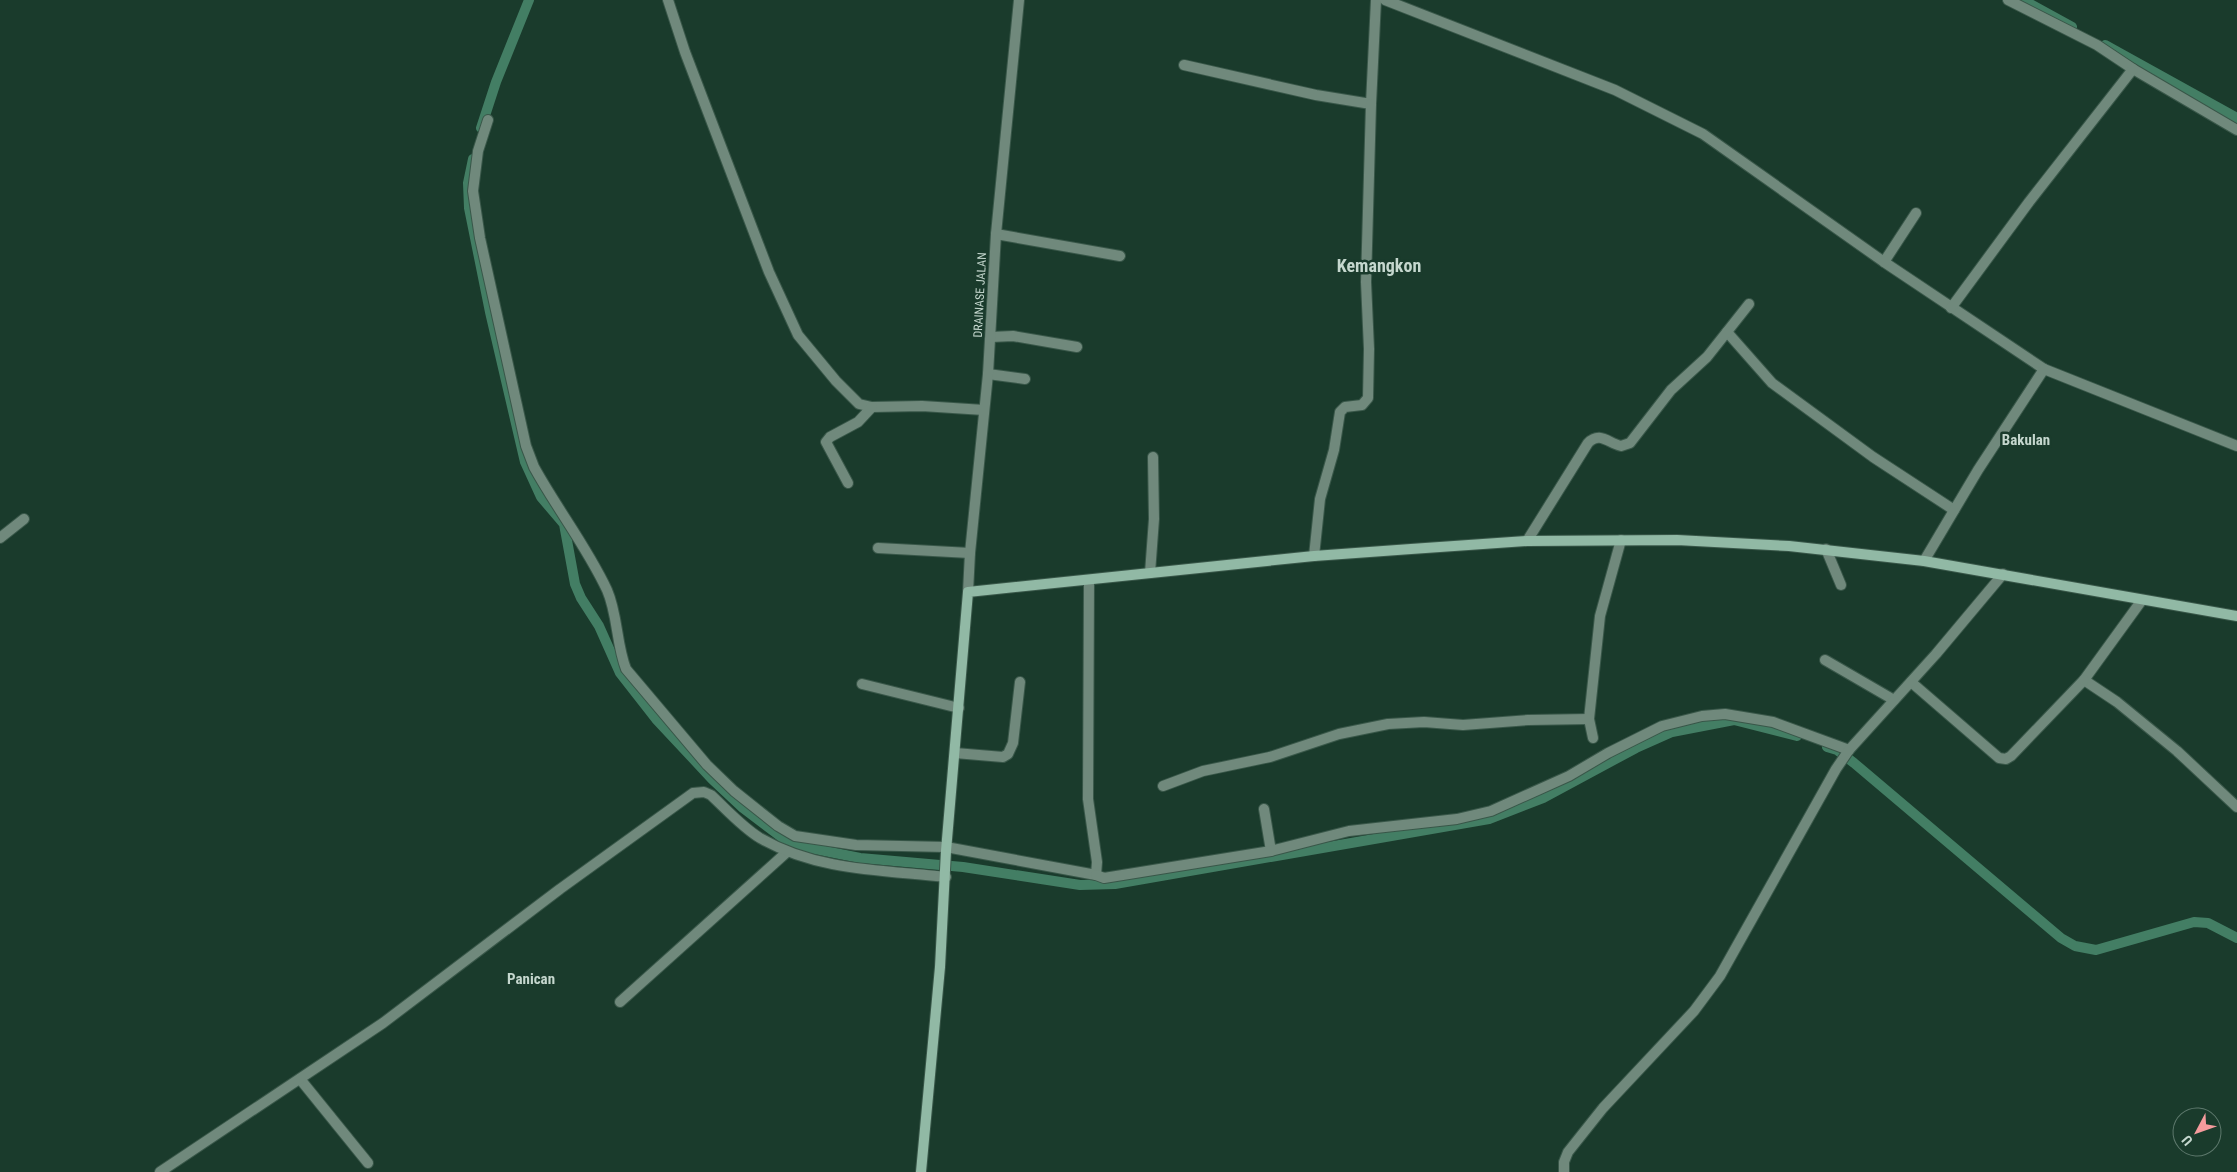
<svg xmlns="http://www.w3.org/2000/svg" width="2237" height="1172" viewBox="0 0 2237 1172" font-family="'Roboto Condensed',sans-serif">
	<rect width="100%" height="100%" fill="#1a3b2c"/>
	<g fill="none" stroke-linecap="round" stroke-linejoin="round">
		<!-- canal -->
		<g stroke="#437e64" stroke-width="10">
			<path d="M2023 0 2072 27"/>
			<path d="M2105 45 2237 118"/>
			<path d="M481 128 496 82 529 0"/>
			<path d="M473 159 468 183 469 208 490 312 525 462 541 497 564 524 575 584 581 598 599 626 620 673 656 719 712 779 743 808 784 839 810 848 860 858 963 867 1080 885 1115 884 1489 819 1543 798 1636 748 1672 732 1734 720 1797 736"/>
			<path d="M1827 747 1837 750 1854 763 2061 938 2075 946 2096 950 2194 922 2208 923 2237 938"/>
		</g>
		<defs>
			<g id="minor">
				<path d="M668 0 685 52 769 272 798 335 836 381 859 404 872 407 922 406 984 410"/>
				<path d="M1385 0 1615 90 1703 134 1884 262 2044 369"/>
				<path d="M2008 0 2097 45 2133 69 2237 130"/>
				<path d="M1184 65 1316 95 1371 104 1376 0"/>
				<path d="M488 120 478 151 473 191 480 238 526 446 534 467C557 509 587 547 607 590 618 615 616 643 626 669L707 765 734 791 778 826 795 836 856 845 946 847 1096 875 1097 862 1088 799 1089 580"/>
				<path d="M996 234 1120 256"/>
				<path d="M1884 262 1916 213"/>
				<path d="M1951 308 2029 202 2133 69"/>
				<path d="M1727 332 1772 383 1873 457 1954 510"/>
				<path d="M991 337 1013 336 1077 347"/>
				<path d="M988 374 1025 379"/>
				<path d="M848 483 826 442 830 437 858 422 872 407"/>
				<path d="M1527 541 1588 443C1600 431 1608 443 1621 446L1630 443 1671 390 1707 357 1749 304"/>
				<path d="M878 548 970 553"/>
				<path d="M1826 549 1841 585"/>
				<path d="M1314 556 1320 499 1334 450 1340 412 1345 407 1362 405 1368 398 1369 349 1366 282 1371 104"/>
				<path d="M1924 561 1978 470 2044 369 2237 446"/>
				<path d="M1150 573 1154 519 1153 457"/>
				<path d="M2142 600 2084 680 2117 702 2177 751 2237 807"/>
				<path d="M1825 660 1894 700"/>
				<path d="M1911 682 1999 758 2006 759 2011 756 2084 680"/>
				<path d="M862 684 959 708"/>
				<path d="M1593 738 1589 719 1600 616 1621 540"/>
				<path d="M955 753 1003 757 1008 754 1013 743 1020 682"/>
				<path d="M1163 786 1203 771 1270 757 1339 734 1388 724 1424 722 1463 725 1528 720 1589 719"/>
				<path d="M1264 809 1271 851"/>
				<path d="M1096 875 1104 878 1271 851 1349 831 1457 819 1491 811 1569 776 1608 753 1662 726 1702 716 1725 714 1773 722 1849 750"/>
				<path d="M620 1002 787 852"/>
				<path d="M300 1079 368 1163"/>
				<path d="M1564 1172V1162L1568 1152 1603 1108 1694 1011 1720 976 1836 769 1849 750 1936 654 2003 574"/>
			</g>
			<g id="tertiary">
				<path d="M0 538 24 519"/>
				<path d="M968 592 970 553 988 374 996 234 1019 0"/>
				<path d="M160 1172 383 1023 560 889 693 793 704 792 711 795C726 809 742 827 760 838 817 871 882 870 946 877"/>
			</g>
			<path id="secondary" d="M921 1172 940 967 946 851 968 592 1314 556 1411 549 1527 541 1677 540 1789 546 1924 561 2237 616"/>
		</defs>
		<!-- minor casing -->
		<use href="#minor" stroke="#395749" stroke-width="12"/>
		<!-- tertiary casing -->
		<use href="#tertiary" stroke="#395749" stroke-width="12"/>
		<!-- secondary casing -->
		<use href="#secondary" stroke="#395749" stroke-width="12"/>
		<!-- minor -->
		<use href="#minor" stroke="#70897c" stroke-width="10"/>
		<!-- tertiary -->
		<use href="#tertiary" stroke="#70897c" stroke-width="10"/>
		<!-- secondary -->
		<use href="#secondary" stroke="#91b9a5" stroke-width="10"/>
	</g>
	<g text-anchor="middle" dominant-baseline="central" stroke-width="5" stroke-linejoin="round" paint-order="stroke">
		<!-- street labels -->
		<g font-size="12" fill="#c5d7ce" stroke="#1a3b2c">
			<text transform="translate(980 295) rotate(-87)">DRAINASE JALAN</text>
		</g>
		<!-- quarter labels -->
		<g font-size="15" font-weight="bold" fill="#c5d7ce" stroke="#1a3b2c">
			<text x="2026" y="440">Bakulan</text>
			<text x="531" y="979">Panican</text>
		</g>
		<!-- district labels -->
		<g font-size="18" font-weight="bold" fill="#c5d7ce" stroke="#1a3b2c">
			<text x="1379" y="265">Kemangkon</text>
		</g>
	</g>
	<!-- north arrow -->
	<g transform="translate(2197 1132) rotate(229)"><circle r="24" fill="#1a3b2c" stroke="#5e796d"/>
	<path d="M0-4L9 19L0 12L-9 19Z" fill="#f59b9d"/>
	<text y="-8" font-size="14" font-weight="bold" text-anchor="middle" fill="#c5d7ce">U</text>
	</g>
</svg>
